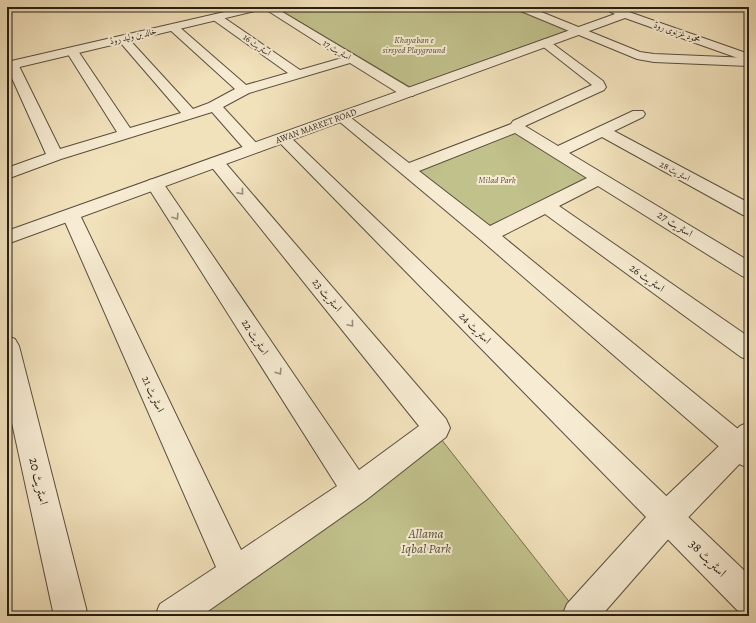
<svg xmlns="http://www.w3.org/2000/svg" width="756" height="623" viewBox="0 0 756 623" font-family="Alegreya,Amiri,serif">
	<rect width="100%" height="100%" fill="#f2e2bc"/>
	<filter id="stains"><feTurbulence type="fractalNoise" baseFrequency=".005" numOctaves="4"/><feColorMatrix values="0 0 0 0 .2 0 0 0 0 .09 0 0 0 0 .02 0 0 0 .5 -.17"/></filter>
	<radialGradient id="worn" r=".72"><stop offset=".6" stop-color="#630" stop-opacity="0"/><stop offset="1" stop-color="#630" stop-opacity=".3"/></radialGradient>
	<!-- green -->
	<g fill="#c1c18c" stroke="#747050">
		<path d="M275 7H511L569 30 410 87Z"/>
		<path d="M515 129 591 176 490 228 417 172Z"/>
		<path d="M441 439 571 604 559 616H188Z"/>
	</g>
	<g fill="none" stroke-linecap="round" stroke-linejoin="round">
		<defs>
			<g id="minor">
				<path d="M262 7H274L413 90 415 93 413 96H403L350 63 249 93 223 107 259 146 261 149 259 152H247L212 112 61 159 7 179V168L46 154 7 67 8 61H16L18 64 60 149 117 132 66 51 68 48H76L130 128 181 113 119 41 117 39 119 37H127L193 109 209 103 235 89 169 29 167 27 169 25H177L246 85 288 73 212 19 211 17 212 15H220L300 70 342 58Z"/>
				<path d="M515 7H529L640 52 654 54 749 58V66L654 62 637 59 516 9Z"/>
				<path d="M545 39 549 41 603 81 606 87 604 90 525 126 558 146 633 111H643L645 114 643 117 614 131 749 203V217L743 215 602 137 569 153 749 261V278L742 276 598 186 559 206 749 337V360L741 357 545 214 502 236 749 438V468L739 464 481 240 334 117 336 114H346L409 163 511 124 513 121 592 85 541 45 539 43 541 41ZM515 133 587 178 490 226 419 171Z"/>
				<path d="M283 133 288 135 749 575V615L737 610 278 141 275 138 278 135Z"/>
				<path d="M216 157 222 159 446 419 450 428 446 437 366 500 201 616H155L160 604 216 567 62 215 65 211 71 209 77 211 80 215 241 550 337 486 146 184 149 180 155 179 161 180 359 470 419 426 210 165 208 162 210 159Z"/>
				<path d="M7 336 15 339 19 346 88 616H54L7 400Z"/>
			</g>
			<g id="tertiary">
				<path d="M246 7H264L259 10 7 70V62Z"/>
				<path d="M606 7H614L629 12 749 54V62L625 18 7 244V231L615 14 605 9Z"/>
				<path d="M749 422V454L678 528 601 616H562L567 604 656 506 740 426Z"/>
			</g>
		</defs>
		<!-- minor casing -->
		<use href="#minor" stroke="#594f3f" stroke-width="2"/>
		<!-- tertiary casing -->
		<use href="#tertiary" stroke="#594f3f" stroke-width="2"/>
		<!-- minor -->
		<use href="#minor" fill="#f7ecd3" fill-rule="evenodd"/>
		<!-- tertiary -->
		<use href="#tertiary" fill="#f7ecd3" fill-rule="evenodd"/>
	</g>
	<!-- one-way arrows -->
	<defs><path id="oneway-chevron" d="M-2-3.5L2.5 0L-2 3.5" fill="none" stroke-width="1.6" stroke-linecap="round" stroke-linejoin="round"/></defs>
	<g stroke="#998f7e">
		<use href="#oneway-chevron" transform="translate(241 192) rotate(50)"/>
		<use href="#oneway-chevron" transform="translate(176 217) rotate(57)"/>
		<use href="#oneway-chevron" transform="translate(351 324) rotate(50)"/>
		<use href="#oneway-chevron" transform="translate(279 372) rotate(57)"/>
	</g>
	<g text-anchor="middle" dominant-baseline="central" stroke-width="4" stroke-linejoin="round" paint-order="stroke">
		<!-- far-street labels -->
		<g font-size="9" fill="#261e15" stroke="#f7ecd3">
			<text transform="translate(677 32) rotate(19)">محمود غزنوی روڈ</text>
			<text transform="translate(133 36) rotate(-13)">خالد بن ولید روڈ</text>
			<text transform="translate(257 45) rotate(35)">اسٹریٹ 16</text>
			<text transform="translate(337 50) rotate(31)">اسٹریٹ 17</text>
			<text transform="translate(316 126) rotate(-20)">AWAN MARKET ROAD</text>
			<text transform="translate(675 171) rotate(28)">اسٹریٹ 28</text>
		</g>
		<!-- far-park labels -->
		<g font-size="9" font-style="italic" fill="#544f39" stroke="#f7ecd3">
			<text x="414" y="40">Khayaban e<tspan x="414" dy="10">sirsyed Playground</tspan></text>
			<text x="497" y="180">Milad Park</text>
		</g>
		<!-- street labels -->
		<g font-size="11" fill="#261e15" stroke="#f7ecd3">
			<text transform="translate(675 224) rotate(32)">اسٹریٹ 27</text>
			<text transform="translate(647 278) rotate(35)">اسٹریٹ 26</text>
			<text transform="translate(327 295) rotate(50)">اسٹریٹ 23</text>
			<text transform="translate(475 328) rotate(45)">اسٹریٹ 24</text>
			<text transform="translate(255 337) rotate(57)">اسٹریٹ 22</text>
			<text transform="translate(153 394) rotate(65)">اسٹریٹ 21</text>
		</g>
		<!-- near-street labels -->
		<g font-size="13" fill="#261e15" stroke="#f7ecd3">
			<text transform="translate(39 481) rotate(77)">اسٹریٹ 20</text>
			<text transform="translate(708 558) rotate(45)">اسٹریٹ 38</text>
		</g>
		<!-- near-park labels -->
		<g font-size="13" font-style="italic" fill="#544f39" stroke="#f7ecd3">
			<text x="426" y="533">Allama<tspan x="426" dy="15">Iqbal Park</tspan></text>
		</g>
	</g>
	<!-- margin -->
	<rect width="756" height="623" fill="none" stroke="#f2e2bc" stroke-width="24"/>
	<rect x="8" y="8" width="740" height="607" fill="none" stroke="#261e15" stroke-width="2"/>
	<rect x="12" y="12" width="732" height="599" fill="none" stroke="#261e15"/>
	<rect width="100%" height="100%" filter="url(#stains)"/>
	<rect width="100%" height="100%" fill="url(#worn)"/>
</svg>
